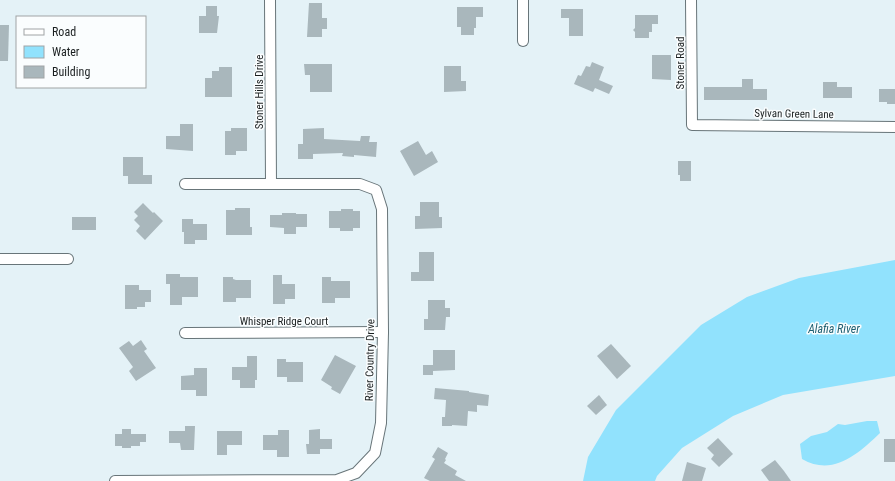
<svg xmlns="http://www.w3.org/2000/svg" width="895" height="481" viewBox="0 0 895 481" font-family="'Roboto Condensed',sans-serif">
	<rect width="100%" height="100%" fill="#e4f2f7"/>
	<!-- water -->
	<g fill="#91e2fd">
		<path d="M895 260V376L783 395 733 416 682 448 657 476 655 481H583L588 457 616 410 701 325 747 297 799 278Z"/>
		<path d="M867 421H877L880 433C858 454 833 477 802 459L800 444 811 436 827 432 838 424 845 425Z"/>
	</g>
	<!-- building -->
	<g fill="#a9b7bc">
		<path d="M309 3H322V18H327V29H322V37H307Z"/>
		<path d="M206 6H217V16H219L217 33H199V16H206Z"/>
		<path d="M457 7H483V17H476V28H474V35H461V27H457Z"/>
		<path d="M561 9H583V36H569V18H561Z"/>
		<path d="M635 15H658V24H652V32H649V38H635V32L633 30 635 28Z"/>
		<path d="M0 25H9L8 61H0Z"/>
		<path d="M652 55H671V80L652 79Z"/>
		<path d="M592 62 604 67 599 80 613 86 609 94 595 88 593 92 574 84 578 75 581 76 586 66 590 67Z"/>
		<path d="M304 64H332V92H310V75H305Z"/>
		<path d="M444 66H461V81H466V91L444 92Z"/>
		<path d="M219 67H232V97H205V78H212V71H219Z"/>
		<path d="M742 79H753V89H767V100H704V87H742Z"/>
		<path d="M823 82H837V87H852V98H823Z"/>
		<path d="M879 89H895V104H887V102H879Z"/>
		<path d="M180 124H193V151L166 149V136H180Z"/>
		<path d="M231 128H247V151H236V155H225V131H231Z"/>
		<path d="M324 128V139L360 141 361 136H370L369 142H377L376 157 354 155V157L342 156 343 153 313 154V159H298V144H303V129Z"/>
		<path d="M418 141 426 155 432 151 438 162 414 176 400 151Z"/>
		<path d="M123 157H143V175H152V184H128V176H123Z"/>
		<path d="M678 161H691V181H680V175H678Z"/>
		<path d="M420 202H439V217H442V228L415 229V216H420Z"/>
		<path d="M143 203 153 213 154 212 163 221 145 240 136 231 140 226 134 220 138 216 134 212Z"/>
		<path d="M235 208H250V227H252V235H226V210H235Z"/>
		<path d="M341 209H353V211H360V228H353V231H340V228H329V211H341Z"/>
		<path d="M282 213H296V214H307V227H296V234H284V228L270 227V215H282Z"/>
		<rect x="72" y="217" width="24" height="13"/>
		<path d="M182 219H193V224H207V240H195V244H184V232H182Z"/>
		<path d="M419 252H434V281H411V272H419Z"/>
		<path d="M166 274H180V277H198V297H182V305H170V284H166Z"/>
		<path d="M273 275H282V284H295V299H285V304H273Z"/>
		<path d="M223 277H233V279L236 280H251V298H236V302H223Z"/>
		<path d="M322 277H331V281H350V298H335V303H322Z"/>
		<path d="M125 285H139V290H151V302H145V307H137V309H125Z"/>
		<path d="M428 300H445V308H450V317H446L445 330H424V319H428Z"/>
		<path d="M141 340 147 349 144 351 156 368 136 381 129 371 133 367 119 348 129 341 133 346Z"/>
		<path d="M611 344 631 366 617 379 597 356Z"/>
		<path d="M433 350H455V370L433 371V375H423V365H433Z"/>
		<path d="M335 355 356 366 340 394 331 389 332 387 321 380Z"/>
		<path d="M247 356H257V380H255V388H240V380H232V367H247Z"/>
		<path d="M277 359H286V362H303V382H287V377H277Z"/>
		<path d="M194 368H207V396H196V390H181V376L194 375Z"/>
		<path d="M435 388 469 391V392L489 395 488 406 477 405V412L468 411 467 426 452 425V426H442V417H445L446 400 434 399Z"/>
		<path d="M599 395 607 405 596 415 587 406Z"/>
		<path d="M185 426H195L194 450H181L180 443H169V431H185Z"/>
		<path d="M122 429H131V434H146V442H140V446H131V448H122V446H115V434H122Z"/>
		<path d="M320 429V439H332V449H320V454H307L306 444H309V430Z"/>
		<path d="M278 430H289V457H277V450H263V435H278Z"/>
		<path d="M217 431H242V445H227V455H217Z"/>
		<path d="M718 438 733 454 719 467 711 459 714 455 707 448Z"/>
		<rect x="884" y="439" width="11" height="23"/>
		<path d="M438 447 448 453 445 459 446 460 444 463 457 471 455 475 466 481H430L424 478 435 459 432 457Z"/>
		<path d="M775 460 784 471 791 481H769L761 470Z"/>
		<path d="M687 462 706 468 702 481H682Z"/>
	</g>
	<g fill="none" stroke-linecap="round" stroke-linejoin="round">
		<defs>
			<g id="street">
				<path d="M270 0 271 184"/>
				<path d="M523 0V41"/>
				<path d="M691 0 692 125 895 127"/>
				<path d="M0 259H68"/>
				<path d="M185 333 383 332"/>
				<path d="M115 481 337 480 356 473 375 453 381 423 383 332 382 209 376 190 360 184H185"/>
			</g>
		</defs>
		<!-- street casing -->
		<use href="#street" stroke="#687579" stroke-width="12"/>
		<!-- street -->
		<use href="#street" stroke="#fff" stroke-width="10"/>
	</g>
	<g text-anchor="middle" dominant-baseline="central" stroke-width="3" stroke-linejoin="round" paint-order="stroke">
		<!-- street labels -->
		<g font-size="11" fill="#1a1f20" stroke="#fafdfe">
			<text transform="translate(680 63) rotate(-90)">Stoner Road</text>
			<text transform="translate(259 92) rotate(-90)">Stoner Hills Drive</text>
			<text transform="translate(794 114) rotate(1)">Sylvan Green Lane</text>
			<text x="284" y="321">Whisper Ridge Court</text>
			<text transform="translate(370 360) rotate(-89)">River Country Drive</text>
		</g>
		<!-- water labels -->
		<g font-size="12" font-style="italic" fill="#206173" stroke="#fafdfe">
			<text x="834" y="329">Alafia River</text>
		</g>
	</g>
	<!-- legend -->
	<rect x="16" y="16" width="130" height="72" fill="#fafdfe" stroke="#a0a4a5"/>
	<rect x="24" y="29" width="20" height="6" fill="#ffffff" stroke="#a0a4a5"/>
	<text x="52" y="36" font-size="12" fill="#1a1f20">Road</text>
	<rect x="24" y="46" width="20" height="12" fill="#91e2fd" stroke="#a0a4a5"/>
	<text x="52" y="56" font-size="12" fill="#1a1f20">Water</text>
	<rect x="24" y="66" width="20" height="12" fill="#a9b7bc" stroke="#a0a4a5"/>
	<text x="52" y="76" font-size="12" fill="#1a1f20">Building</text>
</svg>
